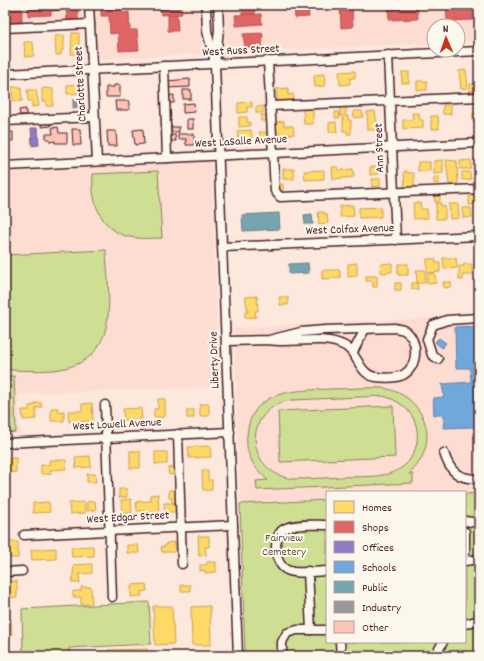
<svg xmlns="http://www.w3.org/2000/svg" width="484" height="661" viewBox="0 0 484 661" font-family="Dekko,sans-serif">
	<rect width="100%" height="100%" fill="#fce8dc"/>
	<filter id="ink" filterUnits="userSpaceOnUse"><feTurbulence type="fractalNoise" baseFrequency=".025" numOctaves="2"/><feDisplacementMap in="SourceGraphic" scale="8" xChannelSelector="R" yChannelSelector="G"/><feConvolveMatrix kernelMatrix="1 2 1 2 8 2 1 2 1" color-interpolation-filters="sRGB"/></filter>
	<g filter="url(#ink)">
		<!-- built -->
		<g fill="#fdddd1">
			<path d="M5 5H84L85 22 5 25Z"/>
			<path d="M94 5H200L202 54 97 59Z"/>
			<path d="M225 5H479V41L458 42V26H434V43L227 52Z"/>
			<path d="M203 161 209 162 212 166 218 387 18 394 20 434H5V171Z"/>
			<path d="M479 316V493L327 492V500L240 504 234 328Z"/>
		</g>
		<!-- green -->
		<g fill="#cedf93" stroke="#8c7f5f" fill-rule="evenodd">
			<path d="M158 171 162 238C153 238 145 239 136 238 103 235 90 204 93 174Z"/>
			<path d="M106 250C108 295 122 359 60 369 43 372 23 370 5 370V255Z"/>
			<path d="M5 376H14L16 432 5 433Z"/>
			<path d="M384 388C427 397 442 444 409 474H413V483L257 490 256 481 268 480C254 469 245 454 247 435 251 388 296 391 331 389 349 389 366 387 384 388ZM383 396C398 400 411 409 416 425 418 434 418 443 414 452 402 481 367 476 341 477 325 478 308 479 292 479 243 471 243 407 292 400Z"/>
			<path d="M393 406 395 457 280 462 278 411Z"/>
			<path d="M479 493V656H245L240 504 327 500V642H465V494Z"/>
			<path d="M149 602 151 644 69 648V656H23L22 609Z"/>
		</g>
		<!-- homes -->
		<g fill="#ffd966" stroke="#c9a154">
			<path d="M72 33H79V54H71Z"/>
			<path d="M64 35V50H61V55H56L55 36Z"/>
			<rect x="5" y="40" width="4" height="15"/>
			<path d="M24 42H33L34 56 25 57Z"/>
			<path d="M466 70 468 88 461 89 459 71Z"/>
			<path d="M355 71V78H350V84L340 85 339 72Z"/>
			<rect x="402" y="72" width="7" height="11"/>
			<path d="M324 74 325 86 315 87 314 75Z"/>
			<rect x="417" y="81" width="10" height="9"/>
			<path d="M80 84 81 93 67 94V85Z"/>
			<path d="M470 84H479V91L470 92Z"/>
			<path d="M12 87H21L22 101H13Z"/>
			<path d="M45 88 53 89V106H46V101L42 102V89Z"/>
			<path d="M288 88V95L293 94 294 101 278 103 276 89Z"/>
			<path d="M27 90H36L39 106 32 107V101H28Z"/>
			<path d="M252 102V107H247V112L238 113V103Z"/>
			<path d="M347 105 345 116H348V120H351V134H347V131H343V116H340V106Z"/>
			<rect x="443" y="105" width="8" height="9"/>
			<path d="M263 106V113H256V107Z"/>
			<path d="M303 109H313V124H304Z"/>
			<path d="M353 111H362L363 117 354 118Z"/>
			<path d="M375 111 378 130H368L367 112Z"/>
			<path d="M335 112H339L340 118H335Z"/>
			<path d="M412 113H419L420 120H423V128L403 129V120H413Z"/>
			<rect x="473" y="113" width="6" height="9"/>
			<rect x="261" y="115" width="6" height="6"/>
			<path d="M431 116H438L439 129H431Z"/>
			<path d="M239 117H247V122H250V126L239 127Z"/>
			<path d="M284 121V126H293L294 134 276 135 275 122Z"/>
			<path d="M336 122 337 132H329V123Z"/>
			<path d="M251 130 252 138 238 139 237 131Z"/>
			<path d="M259 132H267L268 139H260Z"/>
			<rect x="474" y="159" width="5" height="10"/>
			<path d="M443 160V173L434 174V161Z"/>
			<path d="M446 160 457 161 458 184H449Z"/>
			<path d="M471 160V169H460V161Z"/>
			<rect x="418" y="162" width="12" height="9"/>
			<path d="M332 167H338V170L353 169 354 177 333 179Z"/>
			<path d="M370 167H378L379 174 370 175Z"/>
			<rect x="283" y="169" width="11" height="10"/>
			<path d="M324 170V179L305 180 304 171Z"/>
			<path d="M404 171H407V173H414V190H405Z"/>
			<path d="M462 172H470L471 180H462Z"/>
			<path d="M434 177H439V184L434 183Z"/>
			<path d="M372 179H380V186L372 187Z"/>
			<path d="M277 184H283V190L278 191Z"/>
			<path d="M434 196H440V201L435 202Z"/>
			<path d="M469 196H478V204L469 205Z"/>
			<path d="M413 203H420L421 209H427L428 218 414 219Z"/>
			<path d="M436 203H441V206H445V219H436Z"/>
			<path d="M449 204H458L459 218 450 219Z"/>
			<path d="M353 205 354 216 340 217V206Z"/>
			<path d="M381 207V217L359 218V208Z"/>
			<path d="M462 208H471L472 217 463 218Z"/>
			<path d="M318 212H324V214H327L328 223 319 224Z"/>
			<path d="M443 258H456L457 268 444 269Z"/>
			<path d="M427 259H436V263H440V272L427 273Z"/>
			<path d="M357 263V276L348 277V264Z"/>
			<path d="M392 263V272L381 273 380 264Z"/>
			<rect x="398" y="264" width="10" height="11"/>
			<path d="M464 264H472V275H463V280H459V266H464Z"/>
			<path d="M322 270H340V278L322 279Z"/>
			<path d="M416 270H425V283H417Z"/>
			<path d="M427 274H435L436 283 427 284Z"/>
			<path d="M366 276H377V287H373V281H366Z"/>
			<path d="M443 282H451V287L444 288Z"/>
			<rect x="395" y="283" width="6" height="7"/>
			<path d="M412 283H417L418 289H412Z"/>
			<path d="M257 296 258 311H255L256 317 245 318V312H248L245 297Z"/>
			<path d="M279 297H288V305H280Z"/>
			<path d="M158 399H165V417H154V409H158Z"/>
			<path d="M35 403H41L42 407 36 408V419L23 420 22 410H29V406L35 405Z"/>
			<path d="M92 403 93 421 69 422 68 411H82V404Z"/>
			<rect x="200" y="404" width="9" height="12"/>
			<path d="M51 408H58V412L64 411V421H51Z"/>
			<path d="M141 408 142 419 124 420 123 409Z"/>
			<rect x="187" y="410" width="7" height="8"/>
			<path d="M210 446 211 457 189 458 188 447Z"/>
			<rect x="130" y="451" width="10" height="17"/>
			<rect x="155" y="452" width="12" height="12"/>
			<path d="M90 456 91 467 76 468 75 457Z"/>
			<path d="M6 458H16V472L5 473Z"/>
			<path d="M49 460H66V469L50 470 51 474H41V465L50 464Z"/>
			<path d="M175 467 176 474 169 475 168 468Z"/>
			<path d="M208 470V480H212V490H203L202 471Z"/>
			<path d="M87 474H95L96 482H87Z"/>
			<path d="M119 489H127V497L119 498Z"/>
			<path d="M169 490H176V503H172V498H169Z"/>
			<path d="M158 494 159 511H137L136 502 151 501 150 495Z"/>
			<path d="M131 499 132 513H122L121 500Z"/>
			<path d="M95 501 96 510 87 511V502Z"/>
			<path d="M49 502 50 512 33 513V503Z"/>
			<path d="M85 502V513L70 514 69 503Z"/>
			<path d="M164 503H176V512H165Z"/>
			<path d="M198 536H209V547H205L206 555 199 556Z"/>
			<path d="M5 542H18V558H10V553H5Z"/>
			<path d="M175 542V552H162L161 547 166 546V543Z"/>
			<path d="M127 545H138L139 553H127Z"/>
			<path d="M93 546 94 556 72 557 71 547Z"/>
			<path d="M56 548V559L32 560 31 550Z"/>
			<path d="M207 562H216V572L205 573V570L200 571V565H207Z"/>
			<path d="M92 564V573L79 574 80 583H72L74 565Z"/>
			<path d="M17 581V597L6 598 5 582Z"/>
			<path d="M146 584 147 591 141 592 142 596 131 597V585Z"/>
			<rect x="181" y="585" width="9" height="6"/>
			<path d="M81 587H91L92 604H81V597H73V591H81Z"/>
			<path d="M153 606H172L174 644 155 645Z"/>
			<path d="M210 606 211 645H192L191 607Z"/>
			<path d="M5 620H11L12 635H5Z"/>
			<path d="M147 649V656H108V650Z"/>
		</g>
		<!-- shops -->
		<g fill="#e06666" stroke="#b35154">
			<path d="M28 5H62V10L51 11V15L28 16Z"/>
			<path d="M66 5H78V21H67Z"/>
			<path d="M101 5H121L122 13 129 12 130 30H137L139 50 119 51 118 33 110 34 109 16H101Z"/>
			<path d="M160 5H181L182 14 161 15Z"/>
			<path d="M242 5H255V14L242 15Z"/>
			<path d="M294 5H308L309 17 295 18Z"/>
			<path d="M340 5H352L353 27 341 28Z"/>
			<path d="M388 5H417L418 19 389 20Z"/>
			<path d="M446 5H472L473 20 447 21Z"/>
			<path d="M22 9V22L5 23V10Z"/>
			<path d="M177 14 178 31H168V15Z"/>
			<path d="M261 14 262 24 236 26 235 15Z"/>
			<path d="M263 33 262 47 245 48 243 34Z"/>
		</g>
		<!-- offices -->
		<path fill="#8e7cc3" stroke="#7a6095" d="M31 128H38L39 145 32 146Z"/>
		<!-- schools -->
		<g fill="#6fa8dc" stroke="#647fa7">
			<path d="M479 326V462H477L476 430 473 427 443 428 444 415H434L433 398 444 397 442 384 471 382 470 368H456L455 327Z"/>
			<path d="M439 338 446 343 442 348 435 342Z"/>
		</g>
		<!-- public -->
		<g fill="#76a5af" stroke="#697d87">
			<path d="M279 213 280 229 243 231 242 215Z"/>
			<path d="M312 214 313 224H305L304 215Z"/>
			<path d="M308 263 309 273 289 274V264Z"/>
		</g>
		<!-- industry -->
		<path fill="#999" stroke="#817478" d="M73 100H80L81 108H73Z"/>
		<!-- building -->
		<g fill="#fec4b6" stroke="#4a1f2b">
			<path d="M190 79V87L168 88 167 81Z"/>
			<path d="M114 85H120V97H106V87H114Z"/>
			<rect x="183" y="90" width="8" height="9"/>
			<path d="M174 95V103H167L166 96Z"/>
			<path d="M115 101H129V110H116Z"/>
			<path d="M194 103 195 112 183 113V104Z"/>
			<path d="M26 109V115H20L19 110Z"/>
			<rect x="187" y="119" width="6" height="10"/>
			<path d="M41 120H51V126L42 127Z"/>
			<path d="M58 127 59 133H67V143H55V141L50 142V139H46V134H53L52 128Z"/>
			<rect x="171" y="127" width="8" height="5"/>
			<path d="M72 129H80L81 145H73Z"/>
			<path d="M143 129 144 144 135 145 133 130Z"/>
			<path d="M107 131H116L117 146H108Z"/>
			<path d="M5 132H13V141H9V149L5 150Z"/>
			<path d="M178 134H194V145H186V139H178Z"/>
			<path d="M167 135H175L176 141H168Z"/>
		</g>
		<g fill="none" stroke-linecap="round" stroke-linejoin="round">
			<defs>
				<g id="minor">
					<path d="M89 5 97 161"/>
					<path d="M206 5 207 31 214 59"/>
					<path d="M218 5 219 30 215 64 238 656"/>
					<path d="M5 28 90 24"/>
					<path d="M388 55 396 240"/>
					<path d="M268 61 275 191 280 197 479 189"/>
					<path d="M164 66 167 158"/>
					<path d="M5 74 479 51"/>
					<path d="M270 106 479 97"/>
					<path d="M5 121 94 117"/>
					<path d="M5 166 479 143"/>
					<path d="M223 247 479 236"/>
					<path d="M227 341 269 340 301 332 325 330 395 328C398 329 402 329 404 330 419 339 419 366 403 375 396 378 384 378 376 377 359 375 358 353 345 346 323 334 293 344 269 340"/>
					<path d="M353 352 365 329"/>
					<path d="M438 359 432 355 427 339 433 325 447 320 479 318"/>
					<path d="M105 405 112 597"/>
					<path d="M178 434 182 564"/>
					<path d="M5 443 230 432"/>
					<path d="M444 453C450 472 458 479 479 479"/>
					<path d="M465 521 479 523"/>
					<path d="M327 525C315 525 298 523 286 528 272 533 273 564 287 570 297 575 315 571 327 571"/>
					<path d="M465 532V553"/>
					<path d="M24 535 233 525"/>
					<path d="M465 561 479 559"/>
					<path d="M308 571 311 630"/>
					<path d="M5 572 22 571"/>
					<path d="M465 624 479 620"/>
					<path d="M340 642 341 656"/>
					<path d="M282 656V642L287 633 297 630H327"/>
					<path d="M435 656 443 642"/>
				</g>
			</defs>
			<!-- minor casing -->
			<use href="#minor" stroke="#4a1f2b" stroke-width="11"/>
			<!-- minor -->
			<use href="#minor" stroke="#fbf7ec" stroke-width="8"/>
		</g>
	</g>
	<g text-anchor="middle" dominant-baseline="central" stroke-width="4" stroke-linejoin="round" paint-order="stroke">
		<!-- street labels -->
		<g font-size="12" fill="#4a1f2b" stroke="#fbf7ec">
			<text transform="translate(241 51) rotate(-3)">West Russ Street</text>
			<text transform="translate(81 84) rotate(-93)">Charlotte Street</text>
			<text transform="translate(241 142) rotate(-3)">West LaSalle Avenue</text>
			<text transform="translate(380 148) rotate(-92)">Ann Street</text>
			<text transform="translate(350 230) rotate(-2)">West Colfax Avenue</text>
			<text transform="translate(215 360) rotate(-92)">Liberty Drive</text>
			<text transform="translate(117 425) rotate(-3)">West Lowell Avenue</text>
			<text transform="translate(128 518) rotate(-3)">West Edgar Street</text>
		</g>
		<!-- park labels -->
		<g font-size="12" fill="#6b4f45" stroke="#fbf7ec">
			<text x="284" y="538">Fairview<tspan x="284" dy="14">Cemetery</tspan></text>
		</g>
	</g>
	<!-- margin -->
	<rect width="484" height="661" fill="none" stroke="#fbf7ec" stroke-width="20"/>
	<rect x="10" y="10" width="464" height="641" fill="none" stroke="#4a1f2b" stroke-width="1.5" filter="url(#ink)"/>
	<!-- legend -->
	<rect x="326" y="491" width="140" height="152" fill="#fbf7ec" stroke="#b4a19f"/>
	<rect x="334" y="501" width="20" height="12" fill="#ffd966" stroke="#b4a19f"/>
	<text x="362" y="511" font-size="12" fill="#4a1f2b">Homes</text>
	<rect x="334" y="521" width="20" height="12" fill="#e06666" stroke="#b4a19f"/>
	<text x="362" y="531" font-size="12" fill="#4a1f2b">Shops</text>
	<rect x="334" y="541" width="20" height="12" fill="#8e7cc3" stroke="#b4a19f"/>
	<text x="362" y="551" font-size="12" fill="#4a1f2b">Offices</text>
	<rect x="334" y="561" width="20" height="12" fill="#6fa8dc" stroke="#b4a19f"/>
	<text x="362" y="571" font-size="12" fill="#4a1f2b">Schools</text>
	<rect x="334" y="581" width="20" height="12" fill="#76a5af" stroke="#b4a19f"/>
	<text x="362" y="591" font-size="12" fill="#4a1f2b">Public</text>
	<rect x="334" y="601" width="20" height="12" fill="#999999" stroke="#b4a19f"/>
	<text x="362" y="611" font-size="12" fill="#4a1f2b">Industry</text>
	<rect x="334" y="621" width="20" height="12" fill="#fec4b6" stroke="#b4a19f"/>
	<text x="362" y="631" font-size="12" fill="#4a1f2b">Other</text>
	<!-- north arrow -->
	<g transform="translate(446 38) rotate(358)"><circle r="19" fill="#fbf7ec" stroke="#b4a19f"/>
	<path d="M0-3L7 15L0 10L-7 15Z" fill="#c8321e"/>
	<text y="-6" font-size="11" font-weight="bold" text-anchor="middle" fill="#4a1f2b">N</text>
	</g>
</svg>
